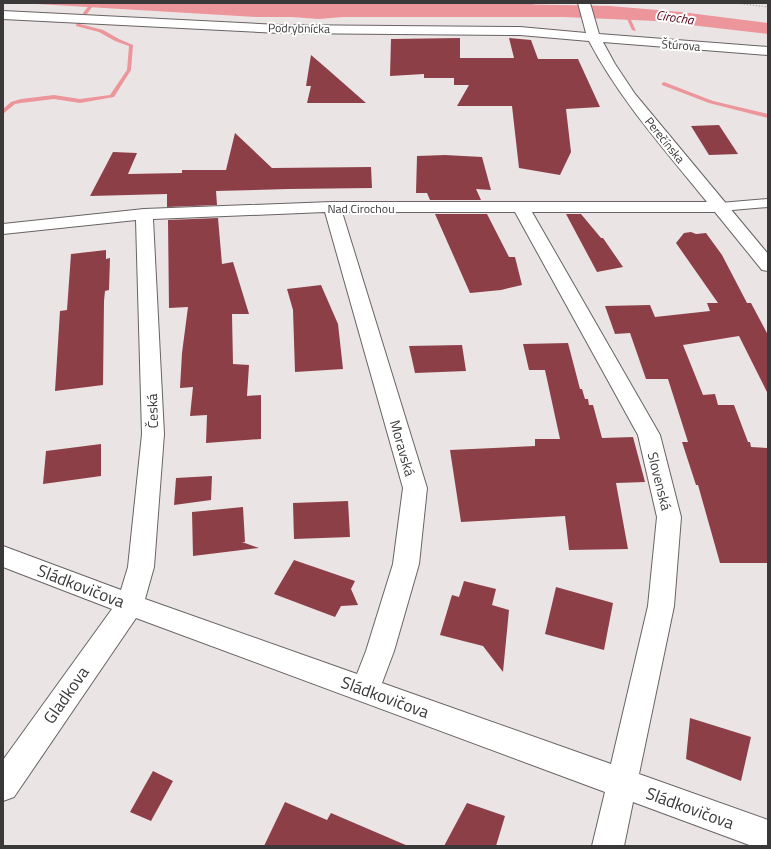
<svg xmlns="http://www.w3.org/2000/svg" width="771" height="849" viewBox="0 0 771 849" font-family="'Titillium Web',sans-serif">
	<rect width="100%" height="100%" fill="#ebe4e4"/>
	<!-- water -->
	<path fill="#ec959b" d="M20 3H243L286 5 416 6 504 4 610 6 681 12 768 23V34L656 21 564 17H257Z"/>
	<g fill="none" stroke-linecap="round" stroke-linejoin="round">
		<!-- stream -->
		<g fill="#ec959b" fill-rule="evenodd">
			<path d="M91 3H95L87 14H83V13Z"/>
			<path d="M623 10 627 11 636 31 632 30Z"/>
			<path d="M79 19 81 20 80 24 103 30 119 39 133 45 131 70 114 97 80 103 54 99 21 103 15 104 3 114V109L11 102 21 99 54 95 80 99 110 95 127 70 129 46 115 41 99 32 76 26 77 20Z"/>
			<path d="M664 82 713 101 768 114V118L709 103 662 85V83Z"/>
		</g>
		<!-- river -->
		<path fill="#ec959b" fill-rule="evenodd" d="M161 3H532L535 7 531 13 521 15 403 12 319 19 235 13 175 11 165 9Z"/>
	</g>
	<!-- building -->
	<g fill="#8d3f48">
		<path d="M460 38V58H514L509 38 531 40 538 59H578L600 107 566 109 571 152 560 175 519 168 512 106H457L469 85H454V78H424V74L390 76 391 39Z"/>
		<path d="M311 55 325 67 366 103H307L311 86H306Z"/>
		<path d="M719 125 738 154 709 155 691 126Z"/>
		<path d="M235 133 272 168 371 167 372 188 288 189 216 191 217 205 167 207V194L90 196 113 152 137 153 128 174 182 173V170H226Z"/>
		<path d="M445 155 482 157 491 190 476 189 481 200H430L427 193H416L417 156Z"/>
		<path d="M435 214H487L509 257H515L522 285 501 290 470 293Z"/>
		<path d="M566 214H581L601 238H603L623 267 597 272Z"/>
		<path d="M218 218 222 264 233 262 249 314H232L233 364 249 365 247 396 261 395V439L206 443 207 415 190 416 193 387 180 388 182 353 188 307 169 308 168 220Z"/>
		<path d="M691 232 696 234 706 233 722 255 747 303H751L768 335V394L739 336 683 345 703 395 715 394 718 405H734L748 442H750L751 447 768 448V563H720L698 485H696L682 442H688L668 379H646L630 333 615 334 605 306 650 305 655 317 710 311 707 303H718L676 243 684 233Z"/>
		<path d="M106 250V259L110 258 109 290 105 291 104 301 103 385 55 391 60 311 67 310 71 254Z"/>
		<path d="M321 285 338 324 343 369 295 372 293 310 287 289Z"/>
		<path d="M568 343 580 389H582L585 399H588L589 405H593L602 438 633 437 645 482 616 483 628 549 569 550 565 516 461 522 450 450 535 446V439H560L545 370H529L523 344Z"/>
		<path d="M462 345 466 371 415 373 409 346Z"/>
		<path d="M101 444V476L43 484 46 451Z"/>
		<path d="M212 476 211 500 174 505 176 478Z"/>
		<path d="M348 501 350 537 294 539 293 503Z"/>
		<path d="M243 507 245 542H242L259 548 193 556 192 512Z"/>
		<path d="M294 560 355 581 351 589 358 605 341 606 335 617 274 594Z"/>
		<path d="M464 581 496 589 492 605 509 610 503 672 483 646 440 635 452 595 459 597Z"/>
		<path d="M556 587 613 603 604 650 545 634Z"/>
		<path d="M690 718 751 737 741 781 686 759Z"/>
		<path d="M153 771 173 781 151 821 130 812Z"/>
		<path d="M285 802 327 820 331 813 408 846H264Z"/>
		<path d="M467 803 505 816 496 846H444Z"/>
	</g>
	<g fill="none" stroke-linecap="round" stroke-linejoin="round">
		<defs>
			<path id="lane" d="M768 199V207L720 211 715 210 713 207 715 204 720 203Z"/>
			<path id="street" d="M578 3H590L599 34 768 47V55L603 42 615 64 635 94 768 254V271L762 270 715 212H532L660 435 681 517 674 606 639 774 768 820V846H752L633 802 624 846H592L605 792 136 618 14 797 3 801V760L112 609 3 567V546L121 590 128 567 142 434 136 220 3 234V224L144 209 332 202H707C665 150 620 100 589 41L520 35 280 33 3 19V11L280 25 520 27 586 33ZM325 212 403 488 393 564 366 651 357 674 145 599 154 567 164 434 153 219ZM342 212H515L638 435 657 517 648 606 611 764 382 683 394 651 419 564 427 488Z"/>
		</defs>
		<!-- lane casing -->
		<use href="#lane" stroke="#696363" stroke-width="2"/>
		<!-- street casing -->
		<use href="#street" stroke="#696363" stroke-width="2"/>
		<!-- path -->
		<path stroke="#b1acac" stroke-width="1.5" stroke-dasharray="1 2" stroke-linecap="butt" d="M735 3 768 7"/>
		<!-- lane -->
		<use href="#lane" fill="#fff" fill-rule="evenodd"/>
		<!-- street -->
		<use href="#street" fill="#fff" fill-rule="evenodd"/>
	</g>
	<g text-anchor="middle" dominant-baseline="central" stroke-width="4" stroke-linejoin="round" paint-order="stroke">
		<!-- far-street labels -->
		<g font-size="12" fill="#3a3838" stroke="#fff">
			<text transform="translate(299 28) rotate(1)">Podrybnícka</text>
			<text transform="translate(681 45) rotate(4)">Štúrova</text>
			<text transform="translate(665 140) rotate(51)">Perečínska</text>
			<text x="361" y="208">Nad Cirochou</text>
		</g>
		<!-- far-water labels -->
		<g font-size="13" font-style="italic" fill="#550619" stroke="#fff">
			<text transform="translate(675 17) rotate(8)">Cirocha</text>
		</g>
		<!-- street labels -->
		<g font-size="14" fill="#3a3838" stroke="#fff">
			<text transform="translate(152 411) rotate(-92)">Česká</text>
			<text transform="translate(403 448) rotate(74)">Moravská</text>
			<text transform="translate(660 481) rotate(76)">Slovenská</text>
		</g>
		<!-- near-street labels -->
		<g font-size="17" fill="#3a3838" stroke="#fff">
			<text transform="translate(81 586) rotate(21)">Sládkovičova</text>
			<text transform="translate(66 695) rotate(-55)">Gladkova</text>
			<text transform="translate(385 697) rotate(20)">Sládkovičova</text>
			<text transform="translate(690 808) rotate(20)">Sládkovičova</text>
		</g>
	</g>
	<!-- border -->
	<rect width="771" height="849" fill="none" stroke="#3a3838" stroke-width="8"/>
</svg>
